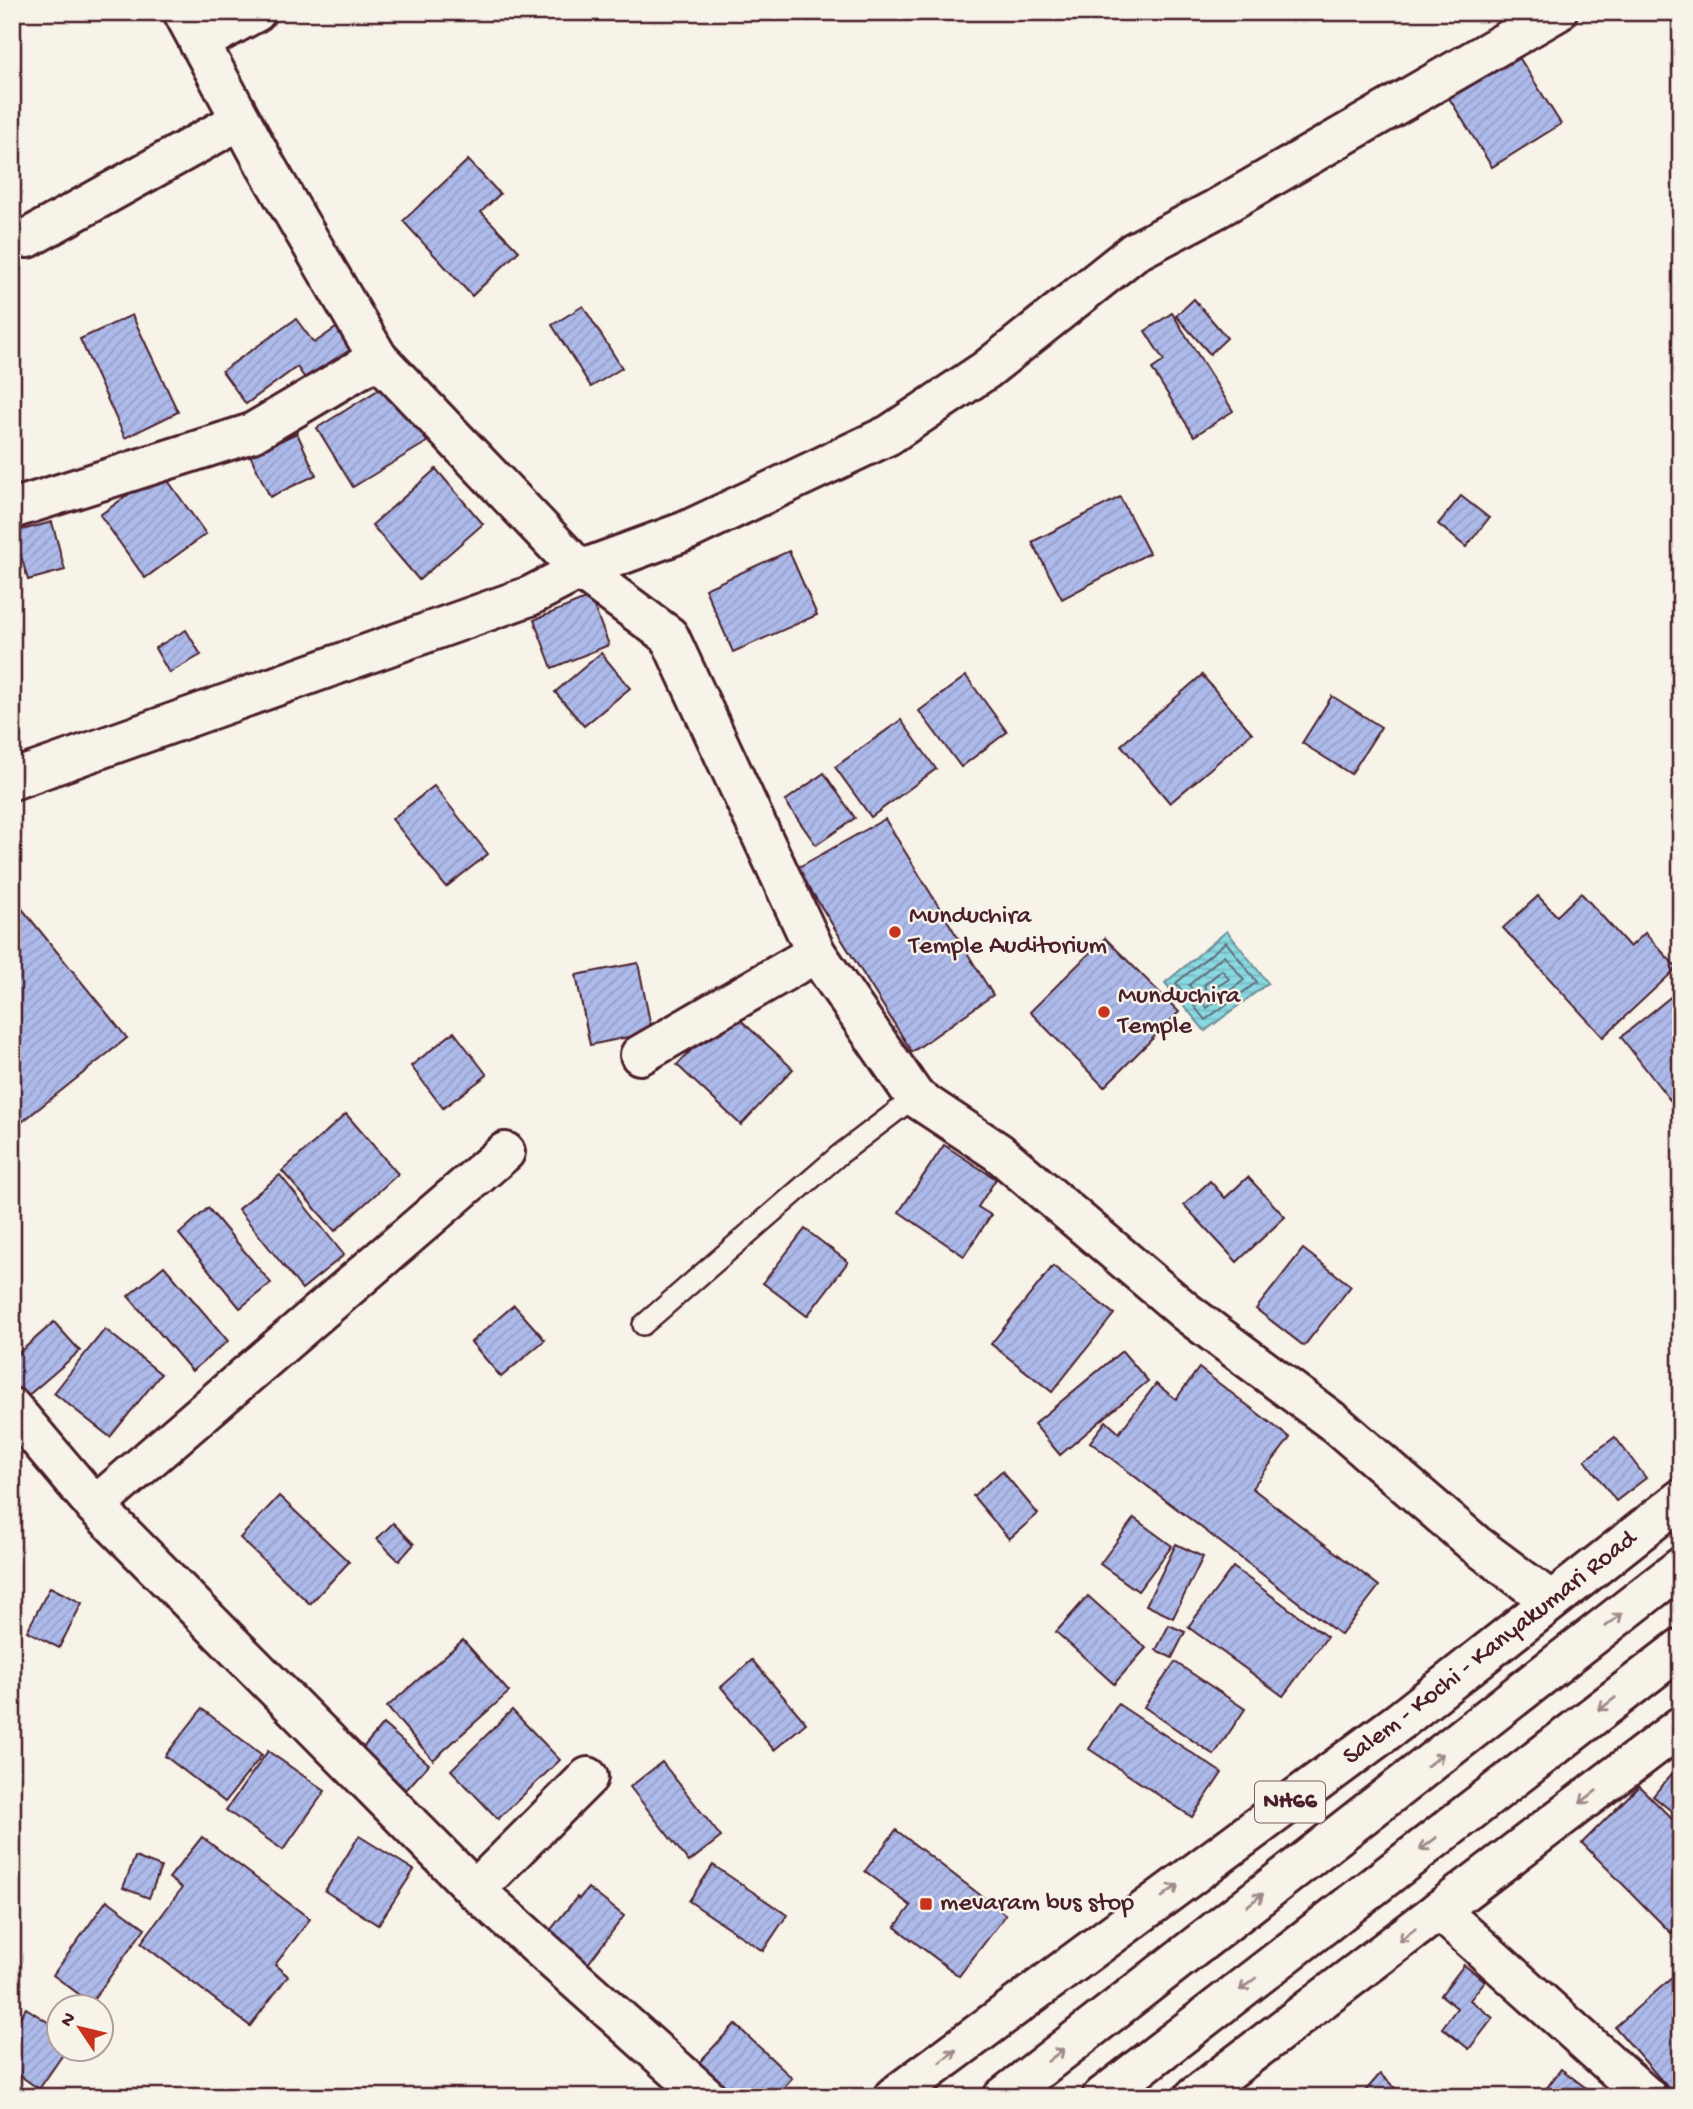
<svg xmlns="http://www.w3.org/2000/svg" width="1693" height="2109" viewBox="0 0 1693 2109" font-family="'Gochi Hand',sans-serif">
	<defs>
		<pattern id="water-rules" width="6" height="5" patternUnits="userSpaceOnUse" patternTransform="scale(1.75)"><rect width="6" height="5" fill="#88d9e1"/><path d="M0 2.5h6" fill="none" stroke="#77bac1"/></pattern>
		<pattern id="building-hatch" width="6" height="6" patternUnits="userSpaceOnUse" patternTransform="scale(1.75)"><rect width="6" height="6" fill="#adbaea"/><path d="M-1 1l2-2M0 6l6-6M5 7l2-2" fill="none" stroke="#969fc9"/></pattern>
	</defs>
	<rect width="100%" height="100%" fill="#f7f3e8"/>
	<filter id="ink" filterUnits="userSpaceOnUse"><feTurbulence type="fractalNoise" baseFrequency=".0143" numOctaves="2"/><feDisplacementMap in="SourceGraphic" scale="14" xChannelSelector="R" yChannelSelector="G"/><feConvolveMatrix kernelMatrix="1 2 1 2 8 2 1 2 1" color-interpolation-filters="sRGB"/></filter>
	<g filter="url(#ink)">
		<!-- water -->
		<path fill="url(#water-rules)" stroke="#6f8f98" stroke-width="2" d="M1227 931 1268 983 1205 1031 1165 983Z"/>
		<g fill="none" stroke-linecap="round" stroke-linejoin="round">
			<!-- shore -->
			<g stroke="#636974" stroke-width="2">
				<path d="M1226 942 1257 982 1205 1020 1176 983Z"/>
				<path d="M1224 955 1244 980 1207 1008 1189 985Z"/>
				<path d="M1222 970 1229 979 1207 993 1204 985Z"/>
			</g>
		</g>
		<!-- building -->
		<g fill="url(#building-hatch)" stroke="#4a1f2b" stroke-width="2">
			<path d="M1517 54 1561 124 1492 167 1449 98Z"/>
			<path d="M468 160 500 194 481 212 519 251 472 296 403 221Z"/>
			<path d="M1194 299 1227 338 1210 354 1176 316Z"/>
			<path d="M583 306 622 368 591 387 552 325Z"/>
			<path d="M1172 313 1233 411 1194 436 1152 369 1164 361 1145 331Z"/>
			<path d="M132 315 178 412 125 438 80 339Z"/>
			<path d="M296 319 314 343 339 326 359 354 312 388 297 367 246 404 222 371Z"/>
			<path d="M391 382 427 442 353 487 317 428Z"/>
			<path d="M297 433 316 475 270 497 250 455Z"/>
			<path d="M436 469 483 524 419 580 372 525Z"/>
			<path d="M161 471 206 534 145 578 100 515Z"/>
			<path d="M1461 496 1489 518 1466 547 1438 524Z"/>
			<path d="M1120 497 1149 553 1062 599 1032 542Z"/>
			<path d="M52 522 65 570 28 580 14 532Z"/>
			<path d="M789 551 817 615 733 652 705 589Z"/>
			<path d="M590 597 609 645 552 668 534 620Z"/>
			<path d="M186 630 201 655 169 673 155 648Z"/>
			<path d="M601 653 630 688 584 726 555 692Z"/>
			<path d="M1202 675 1252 733 1170 803 1121 745Z"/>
			<path d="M966 676 1007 732 961 767 919 711Z"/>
			<path d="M1332 696 1381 727 1351 774 1302 743Z"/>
			<path d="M901 720 936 769 871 817 835 767Z"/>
			<path d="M824 773 855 818 816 845 785 801Z"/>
			<path d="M434 786 488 854 446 887 392 819Z"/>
			<path d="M885 819 993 995 912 1052 797 868Z"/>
			<path d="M1581 893 1630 947 1645 933 1677 968 1603 1037 1503 928 1538 896 1557 916Z"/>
			<path d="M19 905 127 1038 12 1130V911Z"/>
			<path d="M1105 938 1179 1012 1104 1087 1030 1012Z"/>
			<path d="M638 963 652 1032 590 1045 576 975Z"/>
			<path d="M1673 995 1681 1005V1091L1670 1100 1621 1037Z"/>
			<path d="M729 1009 793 1069 741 1125 677 1065Z"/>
			<path d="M454 1032 487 1075 443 1108 411 1066Z"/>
			<path d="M346 1114 398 1174 335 1231 282 1171Z"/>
			<path d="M944 1145 996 1179 978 1207 991 1215 964 1256 899 1212Z"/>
			<path d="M280 1175 344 1255 302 1289 238 1209Z"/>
			<path d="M1248 1177 1285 1217 1237 1262 1184 1205 1210 1181 1225 1198Z"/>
			<path d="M208 1208 271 1283 240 1308 179 1234Z"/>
			<path d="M805 1229 848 1262 807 1316 763 1283Z"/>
			<path d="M1303 1249 1351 1286 1304 1346 1256 1309Z"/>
			<path d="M164 1266 228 1341 192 1371 128 1296Z"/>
			<path d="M1053 1266 1114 1314 1052 1392 991 1344Z"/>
			<path d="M514 1305 545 1340 501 1377 471 1342Z"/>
			<path d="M54 1322 80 1351 25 1398 12 1384V1359Z"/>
			<path d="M105 1329 161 1374 110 1437 54 1393Z"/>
			<path d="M1122 1351 1148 1381 1060 1455 1034 1424Z"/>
			<path d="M1199 1368 1290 1438 1252 1488 1379 1586 1341 1635 1090 1442 1106 1421 1119 1433 1156 1384 1176 1399Z"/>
			<path d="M1615 1437 1646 1478 1616 1501 1585 1460Z"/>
			<path d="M1002 1471 1038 1514 1009 1539 973 1496Z"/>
			<path d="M279 1496 349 1562 310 1604 240 1538Z"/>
			<path d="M1134 1518 1172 1546 1138 1591 1100 1564Z"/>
			<path d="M393 1523 414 1544 399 1561 377 1539Z"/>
			<path d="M1176 1544 1203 1557 1173 1618 1146 1605Z"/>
			<path d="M1233 1567 1327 1637 1283 1696 1188 1627Z"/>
			<path d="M50 1587 82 1603 59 1648 27 1631Z"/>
			<path d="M1088 1596 1146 1648 1114 1684 1056 1632Z"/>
			<path d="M1169 1625 1185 1632 1172 1658 1156 1650Z"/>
			<path d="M463 1640 509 1692 433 1760 387 1707Z"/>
			<path d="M752 1660 806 1723 774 1750 721 1687Z"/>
			<path d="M1175 1662 1245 1709 1214 1755 1144 1707Z"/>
			<path d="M1118 1704 1222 1773 1192 1817 1089 1749Z"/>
			<path d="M202 1709 262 1755 225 1802 165 1756Z"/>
			<path d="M512 1710 560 1760 498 1819 451 1770Z"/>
			<path d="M383 1724 429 1764 406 1790 361 1750Z"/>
			<path d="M268 1751 325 1791 283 1850 226 1810Z"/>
			<path d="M662 1762 721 1837 689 1862 630 1787Z"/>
			<path d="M1681 1763V1819L1653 1796Z"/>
			<path d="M1639 1786 1681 1828V1923L1671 1933 1582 1843Z"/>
			<path d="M896 1830 1006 1915 959 1976 895 1927 911 1906 865 1871Z"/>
			<path d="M359 1836 414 1870 378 1925 325 1891Z"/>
			<path d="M202 1837 310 1919 275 1965 288 1976 250 2026 141 1943 182 1888 169 1878Z"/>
			<path d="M135 1857 161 1867 149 1898 123 1888Z"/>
			<path d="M713 1865 787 1915 763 1951 689 1901Z"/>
			<path d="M588 1888 624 1916 584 1969 544 1938 577 1897 579 1899Z"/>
			<path d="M107 1900 145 1928 91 2003 53 1975Z"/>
			<path d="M1464 1965 1485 1981 1470 2000 1493 2018 1469 2049 1442 2028 1457 2008 1441 1995Z"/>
			<path d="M1681 1970V2097H1676L1615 2027Z"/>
			<path d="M26 2008 60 2030V2050H66L39 2089 12 2070V2029Z"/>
			<path d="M735 2024 792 2078 775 2097H721L692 2070Z"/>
			<path d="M1561 2069 1598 2097H1540Z"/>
			<path d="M1380 2074 1405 2097H1360Z"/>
		</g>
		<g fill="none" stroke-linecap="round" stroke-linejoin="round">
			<defs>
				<path id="lane" d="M643 1325 839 1155 915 1097"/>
				<g id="street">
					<path d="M183 12 266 166 378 358 580 570 669 636 816 953 915 1097 998 1152 1186 1312 1336 1424 1475 1544 1551 1601"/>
					<path d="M199 43 256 12"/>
					<path d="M28 238 240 120"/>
					<path d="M12 509 252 433 378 358"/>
					<path d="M12 780 530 596 580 570 686 531 889 435 986 370 1134 252 1216 209 1557 12"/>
					<path d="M640 1055 816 953"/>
					<path d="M12 1408 95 1506 475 1890 707 2097"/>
					<path d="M95 1506 505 1152"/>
					<path d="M475 1890 588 1777"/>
					<path d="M1439 1910 1647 2097"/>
				</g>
				<g id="highway">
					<path id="s1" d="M893 2097 1400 1721 1681 1499"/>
					<path d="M1003 2097 1681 1567"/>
					<path d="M1102 2097 1681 1648"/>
					<path d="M1194 2097 1681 1726"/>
				</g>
			</defs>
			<!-- lane casing -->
			<use href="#lane" stroke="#4a1f2b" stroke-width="24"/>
			<!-- street casing -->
			<use href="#street" stroke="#4a1f2b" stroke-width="44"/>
			<!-- highway casing -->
			<use href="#highway" stroke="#4a1f2b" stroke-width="44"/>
			<!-- lane -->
			<use href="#lane" stroke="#f7f3e8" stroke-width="19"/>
			<!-- street -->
			<use href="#street" stroke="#f7f3e8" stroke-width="38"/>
			<!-- highway -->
			<use href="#highway" stroke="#f7f3e8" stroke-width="38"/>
		</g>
		<!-- one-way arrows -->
		<defs><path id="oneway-shaft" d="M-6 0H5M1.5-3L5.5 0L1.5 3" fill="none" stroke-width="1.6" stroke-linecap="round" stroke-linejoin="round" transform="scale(1.75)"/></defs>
		<g stroke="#a0898a">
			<use href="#oneway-shaft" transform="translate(1614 1620) rotate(-38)"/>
			<use href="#oneway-shaft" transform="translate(1607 1704) rotate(142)"/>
			<use href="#oneway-shaft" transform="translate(1435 1760) rotate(-38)"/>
			<use href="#oneway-shaft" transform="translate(1588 1797) rotate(143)"/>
			<use href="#oneway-shaft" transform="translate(1428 1844) rotate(142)"/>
			<use href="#oneway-shaft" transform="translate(1170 1891) rotate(-37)"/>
			<use href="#oneway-shaft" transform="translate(1255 1900) rotate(-38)"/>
			<use href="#oneway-shaft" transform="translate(1407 1935) rotate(143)"/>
			<use href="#oneway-shaft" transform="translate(1248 1984) rotate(142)"/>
			<use href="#oneway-shaft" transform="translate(1056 2055) rotate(-38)"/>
			<use href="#oneway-shaft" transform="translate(948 2056) rotate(-37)"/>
		</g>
	</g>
	<!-- markers -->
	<g fill="#c8321e" stroke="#f7f3e8" stroke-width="2.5">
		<circle cx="895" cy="932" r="7"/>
		<circle cx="1104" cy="1012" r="7"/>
		<rect x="919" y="1897" width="14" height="14" rx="3.5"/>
	</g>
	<g text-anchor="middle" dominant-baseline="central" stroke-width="5" stroke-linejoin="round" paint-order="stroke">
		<!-- shield labels -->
		<rect fill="#f7f3e8" stroke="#7e5f64" stroke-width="2" x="1255" y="1781.5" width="70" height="41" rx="5"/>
		<g font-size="24" font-weight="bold" fill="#4a1f2b">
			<text x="1290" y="1802">NH66</text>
		</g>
		<!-- poi labels -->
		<g font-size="26" fill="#4a1f2b" stroke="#f7f3e8" text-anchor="start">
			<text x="909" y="917">Munduchira<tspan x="909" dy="30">Temple Auditorium</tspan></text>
			<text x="1118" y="997">Munduchira<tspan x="1118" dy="30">Temple</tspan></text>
			<text x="940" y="1904">mevaram bus stop</text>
		</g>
		<!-- street labels -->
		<g font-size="26" fill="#4a1f2b" stroke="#f7f3e8">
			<text stroke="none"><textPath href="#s1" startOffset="747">Salem - Kochi - Kanyakumari Road</textPath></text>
		</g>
	</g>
	<!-- margin -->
	<rect width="1693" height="2109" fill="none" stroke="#f7f3e8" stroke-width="42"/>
	<rect x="21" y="21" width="1651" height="2067" fill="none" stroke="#4a1f2b" stroke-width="2.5" filter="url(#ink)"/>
	<!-- north arrow -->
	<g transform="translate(80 2028) rotate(305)"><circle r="33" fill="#f7f3e8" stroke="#b29e9c" stroke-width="2"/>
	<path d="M0-5L12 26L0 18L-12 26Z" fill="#c8321e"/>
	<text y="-10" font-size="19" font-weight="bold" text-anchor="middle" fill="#4a1f2b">N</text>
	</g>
</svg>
